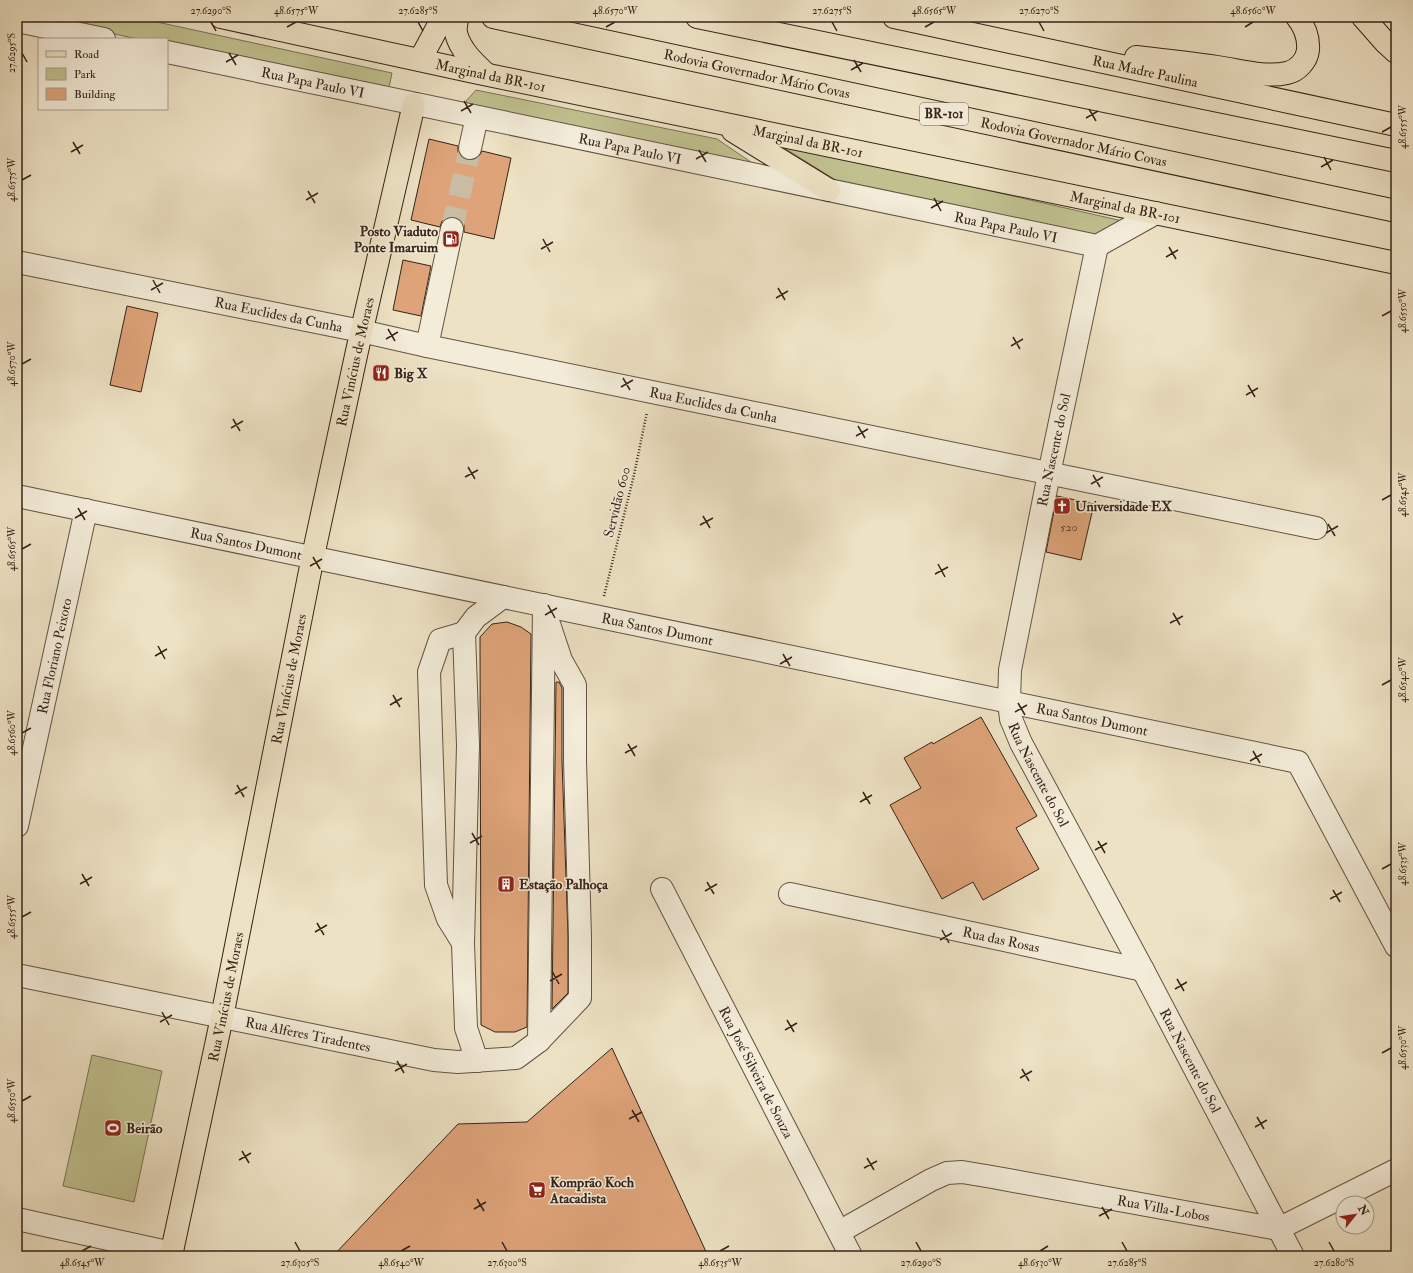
<svg xmlns="http://www.w3.org/2000/svg" width="1413" height="1273" viewBox="0 0 1413 1273" font-family="'IM FELL Double Pica',serif">
	<rect width="100%" height="100%" fill="#ede2c4"/>
	<filter id="stains"><feTurbulence type="fractalNoise" baseFrequency=".005" numOctaves="4"/><feColorMatrix values="0 0 0 0 .2 0 0 0 0 .09 0 0 0 0 .02 0 0 0 .5 -.17"/></filter>
	<radialGradient id="worn" r=".72"><stop offset=".6" stop-color="#630" stop-opacity="0"/><stop offset="1" stop-color="#630" stop-opacity=".3"/></radialGradient>
	<!-- green -->
	<g fill="#c0c18f" stroke="#7b7254">
		<path d="M34 17H134L392 73 388 92 167 45V39H138Z"/>
		<path d="M476 90 717 139 767 173 472 111 466 101Z"/>
		<path d="M775 142 1127 222 1091 240 840 183Z"/>
		<path d="M92 1055 162 1071 134 1202 63 1186Z"/>
	</g>
	<!-- building -->
	<g fill="#dea379" stroke="#362318">
		<path d="M429 139 458 146V152L461 157 468 160H474L479 156 482 151 511 158 494 239 464 232V225L461 220 455 217H448L442 221 440 227 411 220Z"/>
		<path d="M403 260 431 266 421 316 393 310Z"/>
		<path d="M127 306 158 313 141 392 110 385Z"/>
		<path d="M1057 496 1094 504 1081 560 1046 552Z"/>
		<path d="M507 622 521 627 531 634 527 1027 515 1032H495L481 1025 480 637 492 624Z"/>
		<path d="M556 682H559L562 688V761L568 936V993L552 1009Z"/>
		<path d="M981 717 1037 816 1016 828 1039 869 983 900 973 882 942 899 890 805 921 788 904 758 932 742 933 744Z"/>
		<path d="M612 1048 708 1256H333L458 1124 527 1122Z"/>
	</g>
	<g fill="none" stroke-linecap="round" stroke-linejoin="round">
		<!-- minor-tunnel -->
		<path stroke="#c8bca2" stroke-width="22" stroke-dasharray="22 11" stroke-linecap="butt" d="M452 229 470 148"/>
		<defs>
			<g id="minor">
				<path d="M17 21 104 39"/>
				<path id="s1" d="M167 52 1097 246 1156 213"/>
				<path d="M470 148 477 117"/>
				<path id="s2" d="M1097 246 1049 474 1010 670 1009 702 1011 719 1021 743 1143 970 1293 1256"/>
				<path id="s3" d="M17 262 361 331 427 346 1316 528"/>
				<path d="M427 346 452 229"/>
				<path id="s4" d="M17 496 1298 762 1396 946"/>
				<path id="s5" d="M17 826 86 510"/>
				<path id="s6" d="M662 889 851 1256"/>
				<path id="s7" d="M790 894 1143 970"/>
				<path d="M463 943 448 919 436 885 429 672 440 640 464 633"/>
				<path id="s8" d="M17 975 434 1060 458 1062 516 1058 539 1041 544 605"/>
				<path d="M539 1041 580 998V936L575 761V685L561 660 549 624"/>
				<path d="M477 1061 466 1028 463 943 468 745 464 633 476 617 503 597"/>
				<path d="M17 1219 172 1253"/>
				<path id="s9" d="M839 1232 931 1180 947 1173 962 1172 992 1177 1278 1229 1396 1170"/>
			</g>
			<g id="major">
				<path id="s10" d="M221 17 474 72 1396 263"/>
				<path d="M457 17C457 22 455 28 456 33 460 50 474 63 486 74"/>
				<path id="s11" d="M894 17 1396 125"/>
				<path d="M1363 17 1385 42 1396 52"/>
				<path d="M1136 57C1163 60 1190 63 1217 67 1239 70 1265 78 1287 73 1297 71 1307 61 1308 50 1309 37 1305 27 1297 17"/>
				<path d="M420 60 443 17"/>
				<path d="M733 131 829 190"/>
				<path id="s12" d="M171 1256 222 1017 313 556 357 351 414 104"/>
			</g>
			<g id="highway">
				<path id="s13" d="M493 17 1396 211"/>
				<path d="M697 17 1396 161"/>
			</g>
		</defs>
		<!-- minor casing -->
		<use href="#minor" stroke="#645343" stroke-width="24"/>
		<!-- major casing -->
		<use href="#major" stroke="#362318" stroke-width="24"/>
		<!-- highway casing -->
		<use href="#highway" stroke="#362318" stroke-width="24"/>
		<!-- path -->
		<path stroke="#362318" stroke-width="2.5" stroke-dasharray="1 2" stroke-linecap="butt" d="M604 596 634 475 647 412"/>
		<!-- minor -->
		<use href="#minor" stroke="#f3ecd9" stroke-width="22"/>
		<!-- major -->
		<use href="#major" stroke="#ede2c4" stroke-width="22"/>
		<!-- highway -->
		<use href="#highway" stroke="#ede2c4" stroke-width="22"/>
	</g>
	<!-- ticks -->
	<path fill="none" stroke="#362318" stroke-width="1.5" d="M211 22 216 31M418 22 423 31M832 22 837 31M1039 22 1044 31M287 27 296 22M606 27 615 22M925 27 934 22M1245 27 1253 22M22 53 27 62M229 53 236 65M854 60 861 72M226 62 238 55M851 70 863 63M464 101 471 113M1089 109 1096 121M461 111 473 104M1086 118 1098 111M1382 132 1391 127M73 142 80 154M699 150 706 162M71 152 83 145M1324 157 1331 170M696 159 708 152M1321 167 1333 160M22 180 31 175M308 191 315 203M934 198 941 211M306 200 318 193M931 208 943 201M543 239 550 252M1169 247 1176 259M541 249 553 242M1166 257 1178 250M153 280 160 293M778 288 785 300M151 290 163 283M776 298 788 291M1382 316 1391 311M388 329 395 341M1013 337 1020 349M386 339 398 332M1011 346 1023 339M22 364 31 359M623 378 630 390M1248 385 1255 397M621 387 633 380M1246 395 1258 388M233 419 240 431M858 426 865 438M231 428 243 421M856 436 868 429M468 467 475 479M1093 475 1100 487M465 477 478 470M1091 484 1103 477M1382 500 1391 495M78 508 85 520M703 516 710 528M75 518 87 511M1328 524 1335 536M700 525 713 518M1326 533 1338 526M22 549 31 544M313 557 320 569M938 564 945 577M310 566 322 559M935 574 948 567M548 605 555 618M1173 613 1180 625M545 615 557 608M1170 623 1183 616M158 646 165 659M783 654 790 666M155 656 167 649M780 664 792 657M1382 685 1391 680M393 695 400 707M1018 703 1025 715M390 705 402 698M1015 712 1027 705M22 733 31 728M628 744 635 756M1253 751 1260 763M625 753 637 746M1250 761 1262 754M237 785 244 797M863 792 870 804M235 794 247 787M860 802 872 795M472 833 479 845M1098 841 1105 853M470 843 482 836M1095 850 1107 843M1382 869 1391 864M82 874 89 886M707 882 714 894M80 884 92 877M1333 890 1340 902M705 891 717 884M1330 899 1342 892M22 917 31 912M317 923 324 935M942 930 949 943M315 932 327 925M940 940 952 933M552 971 559 984M1177 979 1184 991M550 981 562 974M1175 989 1187 982M162 1012 169 1025M787 1020 794 1032M160 1022 172 1015M785 1030 797 1023M1382 1053 1391 1048M397 1061 404 1073M1022 1069 1029 1081M395 1071 407 1064M1020 1078 1032 1071M22 1101 31 1096M632 1110 639 1122M1257 1117 1264 1129M629 1119 642 1112M1255 1127 1267 1120M242 1151 249 1163M867 1158 874 1170M239 1160 251 1153M864 1168 877 1161M477 1199 484 1211M1102 1207 1109 1219M474 1209 486 1202M1099 1216 1112 1209M295 1242 300 1251M502 1242 507 1251M916 1242 921 1251M1122 1242 1127 1251M1329 1242 1334 1251M82 1251 91 1246M401 1251 410 1246M720 1251 729 1246M1040 1251 1048 1246"/>
	<!-- icons -->
	<defs>
		<symbol id="fuel-square" viewBox="-11 -11 22 22"><rect x="-9" y="-9" width="18" height="18" rx="4" fill="#8f2418" stroke="#f3ecd9"/><path d="M-5.5-6h7V0h2V4h1.3V-2.5L3-4.5l.8-.8L6-3V5H2.5V1h-1V6h-7ZM-4.2-4.7v3.2H.2V-4.7Z" fill="#fff"/></symbol>
		<symbol id="restaurant-square" viewBox="-11 -11 22 22"><rect x="-9" y="-9" width="18" height="18" rx="4" fill="#8f2418" stroke="#f3ecd9"/><path d="M-5-6h1v4h1v-4h1v4h1v-4h1v5L-1.5 .5V6h-2V.5L-5-1ZM5-6V6H3V1.5H1.5Q1.5-4 5-6Z" fill="#fff"/></symbol>
		<symbol id="church-square" viewBox="-11 -11 22 22"><rect x="-9" y="-9" width="18" height="18" rx="4" fill="#8f2418" stroke="#f3ecd9"/><path d="M-1.2-6h2.4v3.5h3.3v2.4h-3.3V6h-2.4V-.1h-3.3v-2.4h3.3Z" fill="#fff"/></symbol>
		<symbol id="building-square" viewBox="-11 -11 22 22"><rect x="-9" y="-9" width="18" height="18" rx="4" fill="#8f2418" stroke="#f3ecd9"/><path d="M-4-6H4V6H1V3H-1V6H-4ZM-2.5-4.3h1.7v1.8h-1.7ZM.8-4.3h1.7v1.8H.8ZM-2.5-1h1.7V.8h-1.7ZM.8-1h1.7V.8H.8Z" fill="#fff"/></symbol>
		<symbol id="stadium-square" viewBox="-11 -11 22 22"><rect x="-9" y="-9" width="18" height="18" rx="4" fill="#8f2418" stroke="#f3ecd9"/><path d="M0-5a6.5 5 0 1 0 0 10a6.5 5 0 1 0 0-10ZM-3.5-1.8h7v3.6h-7Z" fill="#fff"/></symbol>
		<symbol id="supermarket-square" viewBox="-11 -11 22 22"><rect x="-9" y="-9" width="18" height="18" rx="4" fill="#8f2418" stroke="#f3ecd9"/><path d="M-6-5.5h2.5l.6 2H6L4.5 2H-2.5L-4.4-4H-6ZM-1.5 3.2a1.3 1.3 0 1 0 .1 0ZM3 3.2a1.3 1.3 0 1 0 .1 0Z" fill="#fff"/></symbol>
	</defs>
	<g fill-rule="evenodd">
		<use href="#fuel-square" x="441" y="229" width="20" height="20"/>
		<use href="#restaurant-square" x="371" y="363" width="20" height="20"/>
		<use href="#church-square" x="1052" y="496" width="20" height="20"/>
		<use href="#building-square" x="496" y="874" width="20" height="20"/>
		<use href="#stadium-square" x="103" y="1118" width="20" height="20"/>
		<use href="#supermarket-square" x="527" y="1180" width="20" height="20"/>
	</g>
	<g text-anchor="middle" dominant-baseline="central" stroke-width="3" stroke-linejoin="round" paint-order="stroke">
		<!-- number labels -->
		<g font-size="12" fill="#604330">
			<text x="1069" y="527">520</text>
		</g>
		<!-- shield labels -->
		<rect fill="#f3ecd9" stroke="#6f5f52" stroke-width="1" x="920" y="103" width="48" height="22" rx="3"/>
		<g font-size="13" font-weight="bold" fill="#362318">
			<text x="944" y="114">BR-101</text>
		</g>
		<!-- street labels -->
		<g font-size="14" fill="#362318" stroke="#f3ecd9">
			<text stroke="none"><textPath href="#s11" startOffset="257">Rua Madre Paulina</textPath></text>
			<text stroke="none"><textPath href="#s13" startOffset="270">Rodovia Governador Mário Covas</textPath></text>
			<text stroke="none"><textPath href="#s10" startOffset="276">Marginal da BR-101</textPath></text>
			<text stroke="none"><textPath href="#s1" startOffset="149">Rua Papa Paulo VI</textPath></text>
			<text stroke="none"><textPath href="#s10" startOffset="600">Marginal da BR-101</textPath></text>
			<text stroke="none"><textPath href="#s13" startOffset="594">Rodovia Governador Mário Covas</textPath></text>
			<text stroke="none"><textPath href="#s1" startOffset="473">Rua Papa Paulo VI</textPath></text>
			<text stroke="none"><textPath href="#s10" startOffset="924">Marginal da BR-101</textPath></text>
			<text stroke="none"><textPath href="#s1" startOffset="857">Rua Papa Paulo VI</textPath></text>
			<text stroke="none"><textPath href="#s3" startOffset="267">Rua Euclides da Cunha</textPath></text>
			<text stroke="none"><textPath href="#s12" startOffset="913">Rua Vinícius de Moraes</textPath></text>
			<text stroke="none"><textPath href="#s3" startOffset="711">Rua Euclides da Cunha</textPath></text>
			<text transform="translate(1054 450) rotate(-78)">Rua Nascente do Sol</text>
			<text transform="translate(617 502) rotate(-76)">Servidão 600</text>
			<text stroke="none"><textPath href="#s4" startOffset="234">Rua Santos Dumont</textPath></text>
			<text stroke="none"><textPath href="#s4" startOffset="654">Rua Santos Dumont</textPath></text>
			<text stroke="none"><textPath href="#s5" startOffset="174">Rua Floriano Peixoto</textPath></text>
			<text stroke="none"><textPath href="#s12" startOffset="589">Rua Vinícius de Moraes</textPath></text>
			<text stroke="none"><textPath href="#s4" startOffset="1098">Rua Santos Dumont</textPath></text>
			<text stroke="none"><textPath href="#s2" startOffset="544">Rua Nascente do Sol</textPath></text>
			<text stroke="none"><textPath href="#s7" startOffset="216">Rua das Rosas</textPath></text>
			<text stroke="none"><textPath href="#s12" startOffset="265">Rua Vinícius de Moraes</textPath></text>
			<text stroke="none"><textPath href="#s8" startOffset="297">Rua Alferes Tiradentes</textPath></text>
			<text stroke="none"><textPath href="#s2" startOffset="868">Rua Nascente do Sol</textPath></text>
			<text stroke="none"><textPath href="#s6" startOffset="206">Rua José Silveira de Souza</textPath></text>
			<text stroke="none"><textPath href="#s9" startOffset="343">Rua Villa-Lobos</textPath></text>
		</g>
		<!-- poi labels -->
		<g font-size="14" font-weight="bold" fill="#362318" stroke="#f3ecd9" text-anchor="start">
			<text x="438" y="231" text-anchor="end">Posto Viaduto<tspan x="438" dy="16">Ponte Imaruim</tspan></text>
			<text x="394" y="373">Big X</text>
			<text x="1075" y="506">Universidade EX</text>
			<text x="519" y="884">Estação Palhoça</text>
			<text x="126" y="1128">Beirão</text>
			<text x="550" y="1182">Komprão Koch<tspan x="550" dy="16">Atacadista</tspan></text>
		</g>
	</g>
	<!-- margin -->
	<rect width="1413" height="1273" fill="none" stroke="#ede2c4" stroke-width="44"/>
	<!-- legend -->
	<rect x="38" y="38" width="130" height="72" fill="#f3ecd9" stroke="#a79c8c"/>
	<rect x="46" y="51" width="20" height="6" fill="#ede2c4" stroke="#a79c8c"/>
	<text x="74" y="58" font-size="12" fill="#362318">Road</text>
	<rect x="46" y="68" width="20" height="12" fill="#c0c18f" stroke="#a79c8c"/>
	<text x="74" y="78" font-size="12" fill="#362318">Park</text>
	<rect x="46" y="88" width="20" height="12" fill="#dea379" stroke="#a79c8c"/>
	<text x="74" y="98" font-size="12" fill="#362318">Building</text>
	<!-- north arrow -->
	<g transform="translate(1355 1215) rotate(60)"><circle r="19" fill="#f3ecd9" stroke="#a79c8c"/>
	<path d="M0-3L7 15L0 10L-7 15Z" fill="#8f2418"/>
	<text y="-6" font-size="11" font-weight="bold" text-anchor="middle" fill="#362318">N</text>
	</g>
	<rect x="22" y="22" width="1369" height="1229" fill="none" stroke="#362318" stroke-width="1.5"/>
	<g font-size="10" text-anchor="middle" fill="#362318">
		<text x="211" y="14">27.6290°S</text>
		<text x="296" y="14">48.6575°W</text>
		<text x="418" y="14">27.6285°S</text>
		<text x="615" y="14">48.6570°W</text>
		<text x="832" y="14">27.6275°S</text>
		<text x="934" y="14">48.6565°W</text>
		<text x="1039" y="14">27.6270°S</text>
		<text x="1253" y="14">48.6560°W</text>
		<text transform="translate(11 53) rotate(-90)" y="4">27.6295°S</text>
		<text transform="translate(1402 127) rotate(-90)" y="4">48.6555°W</text>
		<text transform="translate(11 180) rotate(-90)" y="4">48.6575°W</text>
		<text transform="translate(1402 311) rotate(-90)" y="4">48.6550°W</text>
		<text transform="translate(11 364) rotate(-90)" y="4">48.6570°W</text>
		<text transform="translate(1402 495) rotate(-90)" y="4">48.6545°W</text>
		<text transform="translate(11 549) rotate(-90)" y="4">48.6565°W</text>
		<text transform="translate(1402 680) rotate(-90)" y="4">48.6540°W</text>
		<text transform="translate(11 733) rotate(-90)" y="4">48.6560°W</text>
		<text transform="translate(1402 864) rotate(-90)" y="4">48.6535°W</text>
		<text transform="translate(11 917) rotate(-90)" y="4">48.6555°W</text>
		<text transform="translate(1402 1048) rotate(-90)" y="4">48.6530°W</text>
		<text transform="translate(11 1101) rotate(-90)" y="4">48.6550°W</text>
		<text x="82" y="1266">48.6545°W</text>
		<text x="300" y="1266">27.6305°S</text>
		<text x="401" y="1266">48.6540°W</text>
		<text x="507" y="1266">27.6300°S</text>
		<text x="720" y="1266">48.6535°W</text>
		<text x="921" y="1266">27.6290°S</text>
		<text x="1040" y="1266">48.6530°W</text>
		<text x="1127" y="1266">27.6285°S</text>
		<text x="1334" y="1266">27.6280°S</text>
	</g>
	<rect width="100%" height="100%" filter="url(#stains)"/>
	<rect width="100%" height="100%" fill="url(#worn)"/>
</svg>
